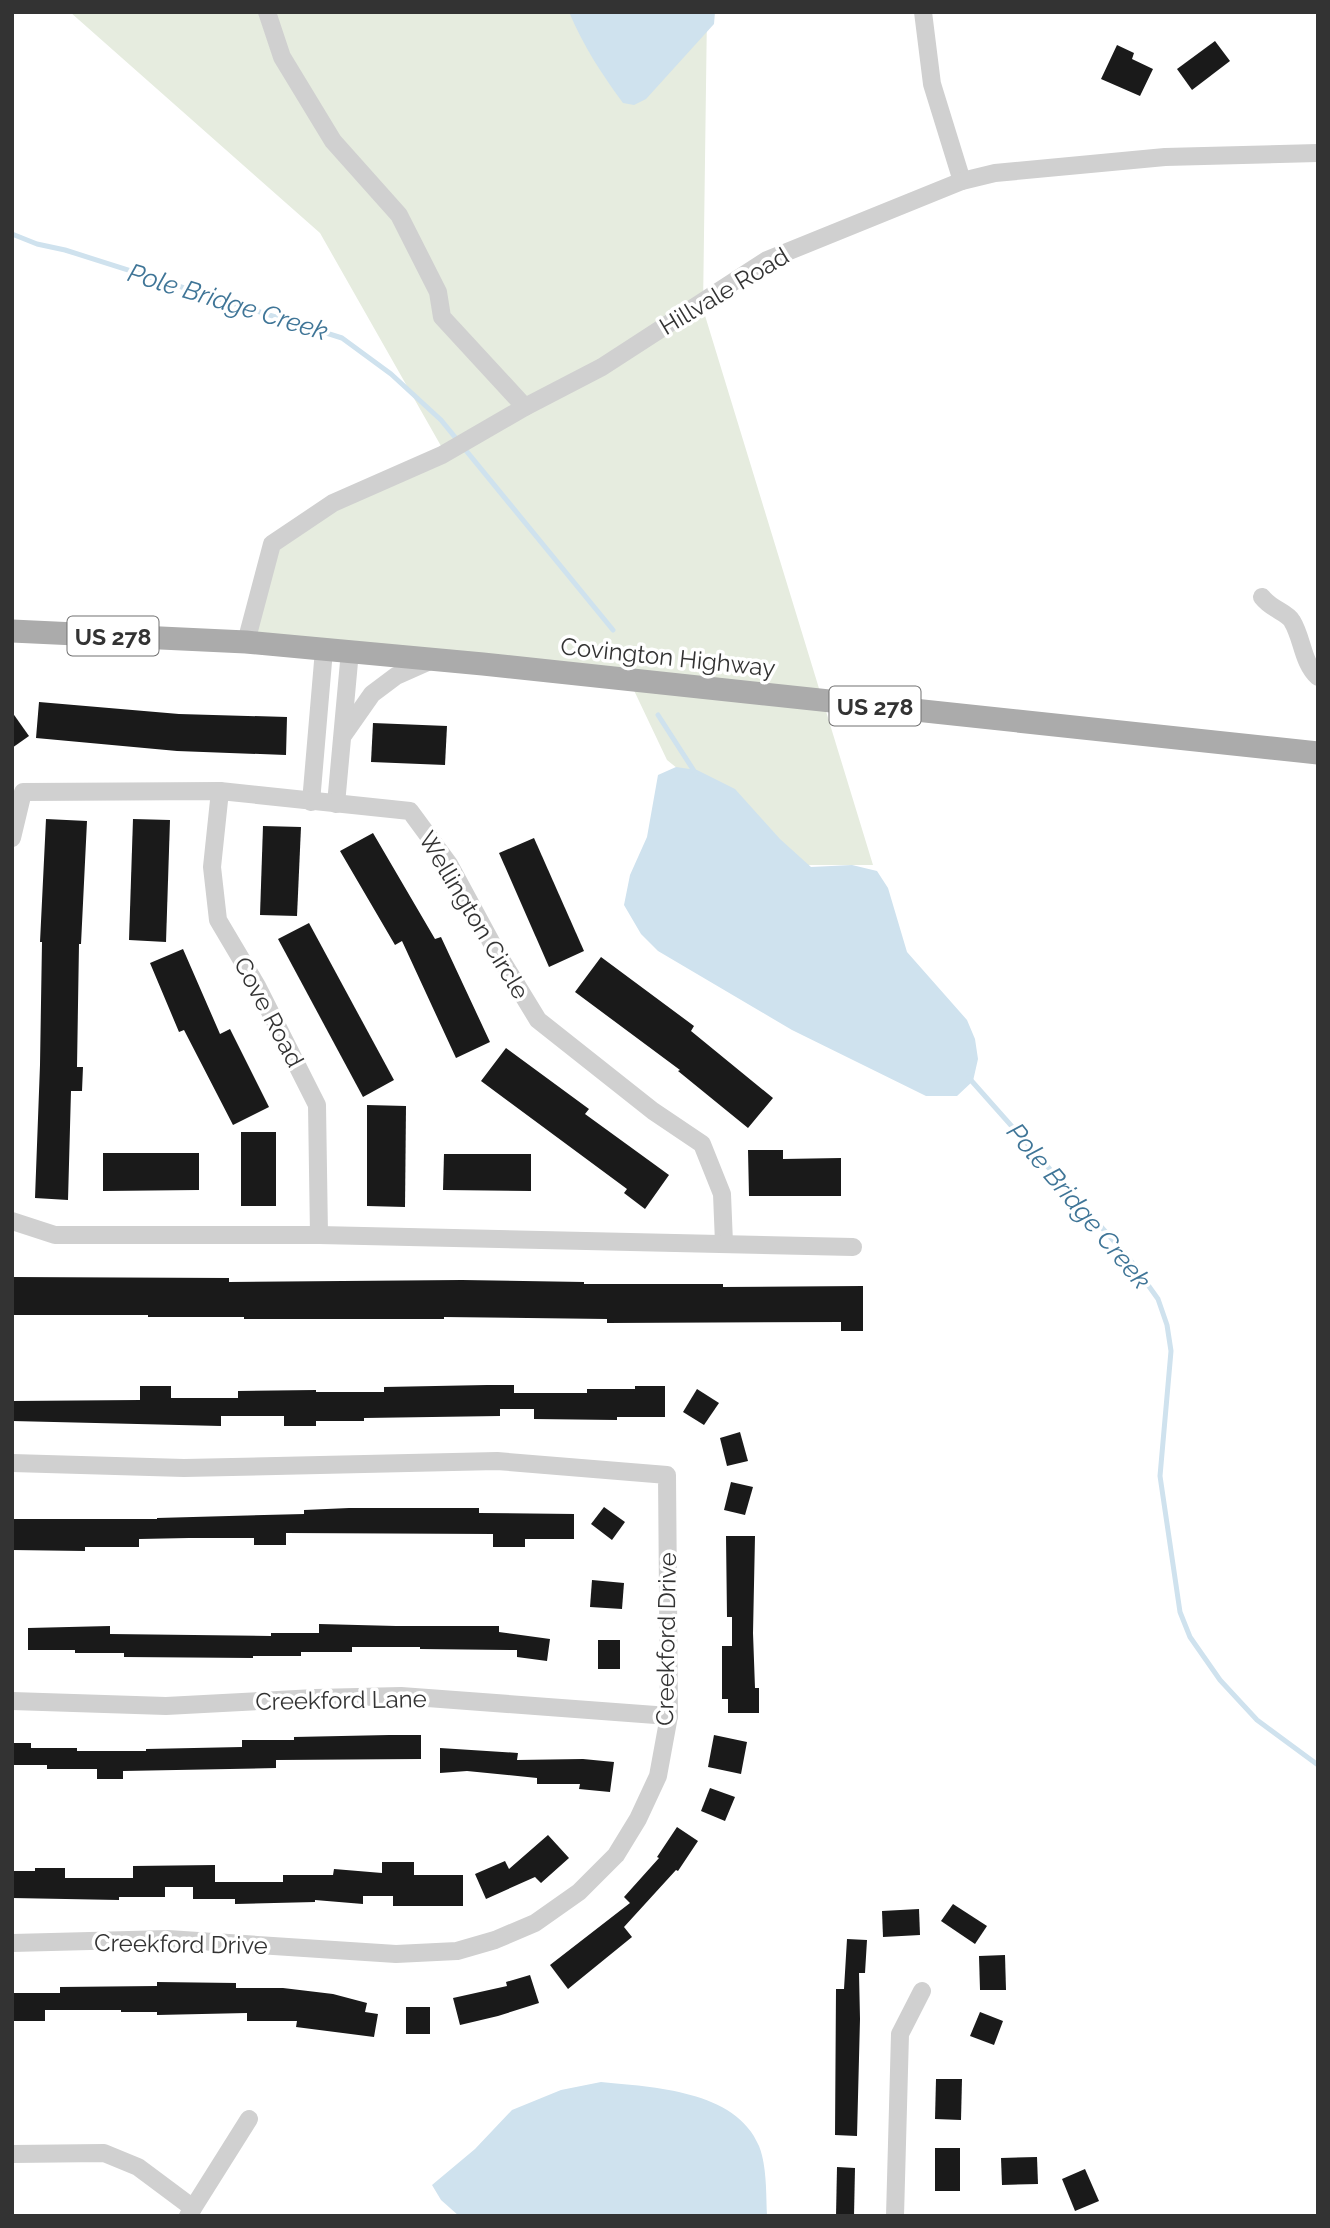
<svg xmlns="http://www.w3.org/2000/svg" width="1330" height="2228" viewBox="0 0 1330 2228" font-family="Raleway,sans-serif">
	<rect width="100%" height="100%" fill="#fff"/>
	<!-- green -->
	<path fill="#e6ecdf" d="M70 12H707L703 309 873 865H797L667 760 630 682 320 660 250 630 272 544 445 453 320 233Z"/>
	<!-- water -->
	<g fill="#cfe2ee">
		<path d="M569 12H715L714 24 646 99 634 105 623 103C601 73 584 47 569 12Z"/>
		<path d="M676 767 697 770 735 789 780 839 811 867 852 865 877 871 888 888 907 952 967 1020 975 1039 978 1059 973 1081 957 1096H926L792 1030 658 951 641 934 624 905 630 875 647 837 658 775Z"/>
		<path d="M601 2082C652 2087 736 2090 759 2146 767 2166 766 2194 767 2216H459L441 2200 432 2185 475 2149 512 2110 561 2090Z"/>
	</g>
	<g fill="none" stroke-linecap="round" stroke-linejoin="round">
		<!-- stream -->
		<g stroke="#cfe2ee" stroke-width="5">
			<path d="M12 234 37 244 65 250 342 338 391 374 441 420 613 630"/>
			<path d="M658 715 696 774"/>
			<path d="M969 1078 1128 1257 1158 1299 1167 1325 1171 1351 1160 1476 1180 1612 1190 1637 1220 1680 1257 1720 1318 1765"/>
		</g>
	</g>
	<!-- building -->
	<g fill="#1a1a1a">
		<path d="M1215 41 1230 61 1192 90 1177 69Z"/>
		<path d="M1117 45 1134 53 1132 59 1153 69 1140 96 1101 79Z"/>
		<path d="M39 702 179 714 287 717 286 755 177 751 36 738Z"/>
		<path d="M12 712 29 736 12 748Z"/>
		<path d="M373 723 447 726 445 765 371 762Z"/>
		<path d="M46 819 87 821 81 944H79L77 1067H83L82 1091H71L68 1200 35 1198 40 1065 42 942H40Z"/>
		<path d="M133 819 170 820 166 942 129 940Z"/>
		<path d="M263 826 301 827 297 916 260 915Z"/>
		<path d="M373 833 435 939 441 937 490 1042 456 1058 402 941 395 945 340 851Z"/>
		<path d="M534 838 584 951 549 967 499 853Z"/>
		<path d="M309 923 394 1080 363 1097 278 939Z"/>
		<path d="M183 949 220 1034 230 1029 269 1107 233 1125 184 1030 179 1032 150 963Z"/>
		<path d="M601 957 694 1026 691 1031 773 1098 748 1128 678 1071 680 1070 575 992Z"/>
		<path d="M506 1048 589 1109 585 1114 669 1175 645 1209 624 1193 627 1189 481 1081Z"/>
		<path d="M367 1105 406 1106 405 1207 367 1206Z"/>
		<rect x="241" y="1132" width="35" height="74"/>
		<path d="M748 1150H783V1159L841 1158V1196H749Z"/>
		<path d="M103 1153H199V1190L103 1191Z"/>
		<path d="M444 1154H531V1191L443 1190Z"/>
		<path d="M12 1277 229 1278V1282L462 1280 584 1282V1284H723V1287L863 1286V1331H841V1322L607 1323V1319L444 1317V1319H244V1317H148V1315H12Z"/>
		<path d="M487 1385H514V1393H587V1389H635V1386H665V1417H617V1420L534 1419V1409H500V1416L364 1418V1421H316V1426H284V1416H221V1426L12 1421V1401L140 1400V1386H171V1398H238V1391L316 1390V1392H384V1387Z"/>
		<path d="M697 1389 719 1403 704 1425 683 1412Z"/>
		<path d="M740 1432 748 1461 727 1466 720 1438Z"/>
		<path d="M731 1482 753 1487 745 1515 724 1510Z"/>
		<path d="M604 1507 625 1522 612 1540 591 1524Z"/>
		<path d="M349 1508H479V1513L574 1514V1539H525V1547H493V1534L286 1533V1545H254V1538H189L139 1539V1547H85V1551L12 1550V1519H157V1518L304 1514V1510Z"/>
		<path d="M726 1536H755L753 1633 755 1688H759V1713H728V1699H722V1646H732V1617H727Z"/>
		<path d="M592 1580 624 1583 622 1609 590 1607Z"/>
		<path d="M319 1624 396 1626H499V1632L550 1639 547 1661 517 1657V1650L420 1649V1647H352V1652H301V1656H253V1658L124 1657V1653H75V1650H28V1628L110 1626V1634L271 1636V1633H319Z"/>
		<rect x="598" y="1640" width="22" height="29"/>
		<path d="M389 1735H421V1759L276 1760V1768L123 1771V1779H97V1769H47V1765H12V1743H31V1748H77V1751H146V1749L242 1747V1740H294V1737Z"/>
		<path d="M714 1735 747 1742 741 1774 708 1767Z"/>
		<path d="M440 1748 518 1753 517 1760 583 1759 614 1762 610 1792 579 1789 580 1784H537V1778L467 1771 440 1773Z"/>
		<path d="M710 1788 735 1797 725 1821 701 1811Z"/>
		<path d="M677 1827 698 1841 678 1871 676 1870 624 1927 632 1937 568 1989 550 1965 630 1903 624 1897 659 1858 657 1857Z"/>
		<path d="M548 1835 569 1858 541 1883 535 1877 486 1899 475 1874 505 1861 509 1869Z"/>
		<path d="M382 1862H414V1875H463V1906H393V1896H363V1904L315 1900V1902L235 1904V1899H193V1887H165V1897H119V1900L12 1898V1871H35V1868H65V1878H133V1866L215 1865V1882H283V1875H333L334 1869 382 1873Z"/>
		<path d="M953 1904 987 1926 975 1944 941 1921Z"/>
		<path d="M919 1909 920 1935 883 1937 882 1911Z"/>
		<path d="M847 1939 867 1940 865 1973H859L860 2019 857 2136 835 2135 836 1989H844Z"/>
		<path d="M1005 1955 1006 1990H980L979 1956Z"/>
		<path d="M530 1975 539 2003 498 2016 460 2025 453 1998 507 1986 506 1982Z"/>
		<path d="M157 1982 236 1983V1988H283L333 1994 367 2003 365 2012 378 2014 374 2037 296 2027 297 2021H247V2013L157 2015V2012H121V2010H45V2021H12V1993H60V1987L157 1986Z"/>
		<rect x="406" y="2007" width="24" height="27"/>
		<path d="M980 2012 1003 2021 994 2045 970 2036Z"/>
		<path d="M936 2079H962L961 2120 935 2119Z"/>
		<rect x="935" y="2148" width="25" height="43"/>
		<path d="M1037 2157 1038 2184 1002 2185 1001 2158Z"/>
		<path d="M837 2167 855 2168 854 2216H836Z"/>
		<path d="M1085 2169 1099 2201 1075 2211 1062 2179Z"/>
	</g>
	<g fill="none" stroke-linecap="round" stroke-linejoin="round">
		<!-- minor -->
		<g stroke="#d0d0d0" stroke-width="18">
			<path d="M267 12 282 57 333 141 399 215 438 292 442 317 525 407"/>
			<path d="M923 12 932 84 962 181"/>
			<path d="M1262 597C1272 610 1287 612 1292 621 1303 639 1302 662 1318 677"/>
			<path d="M246 642 272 544 333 503 442 455 525 407 602 367 767 260 962 181 995 173 1165 157 1318 153"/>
			<path d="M344 734 372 694 396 676 432 660"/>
			<path d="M220 791 212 867 218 920 257 986 317 1105 319 1235"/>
			<path d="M311 802 324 650"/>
			<path d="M336 804 350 651"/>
			<path d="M12 838 23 792 220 791 410 811 449 864 496 951 538 1020 653 1111 702 1144 722 1194 724 1243"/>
			<path d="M12 1221 55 1235H319L853 1247"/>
			<path d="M12 1463 184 1468 497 1461 667 1475 669 1716 658 1776 638 1819 616 1855 579 1892 535 1923 495 1940 457 1951 396 1954 168 1939 12 1943"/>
			<path d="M12 1701 166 1706 315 1698 401 1696 669 1716"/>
			<path d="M12 2154 104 2153 138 2167 193 2208"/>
			<path d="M188 2216 249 2119"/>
			<path d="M895 2216 900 2034 922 1991"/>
		</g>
		<!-- major -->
		<path stroke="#ababab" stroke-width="23" d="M12 631 246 642 483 664 1318 753"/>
	</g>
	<g text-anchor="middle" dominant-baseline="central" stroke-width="7" stroke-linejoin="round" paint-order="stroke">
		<!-- shield labels -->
		<g fill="#fff" stroke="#707070" stroke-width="2">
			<rect x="67.5" y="616.5" width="91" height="39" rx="5"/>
			<rect x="829.5" y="686.5" width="91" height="39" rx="5"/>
		</g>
		<g font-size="23" font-weight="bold" fill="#333">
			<text x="113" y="636">US 278</text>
			<text x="875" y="706">US 278</text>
		</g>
		<!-- street labels -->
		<g font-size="24" fill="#333" stroke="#fff">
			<text transform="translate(724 291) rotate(-31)">Hillvale Road</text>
			<text transform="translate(668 657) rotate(6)">Covington Highway</text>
			<text transform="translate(474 915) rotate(59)">Wellington Circle</text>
			<text transform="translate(269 1012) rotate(62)">Cove Road</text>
			<text transform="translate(666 1639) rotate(-89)">Creekford Drive</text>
			<text transform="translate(341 1700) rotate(-1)">Creekford Lane</text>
			<text transform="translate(181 1944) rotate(1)">Creekford Drive</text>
		</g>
		<!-- water labels -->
		<g font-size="26" font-style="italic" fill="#3f7597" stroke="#fff">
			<text transform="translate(228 302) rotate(17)">Pole Bridge Creek</text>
			<text transform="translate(1079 1206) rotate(50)">Pole Bridge Creek</text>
		</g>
	</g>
	<!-- border -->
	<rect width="1330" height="2228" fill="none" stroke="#333333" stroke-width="28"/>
</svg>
